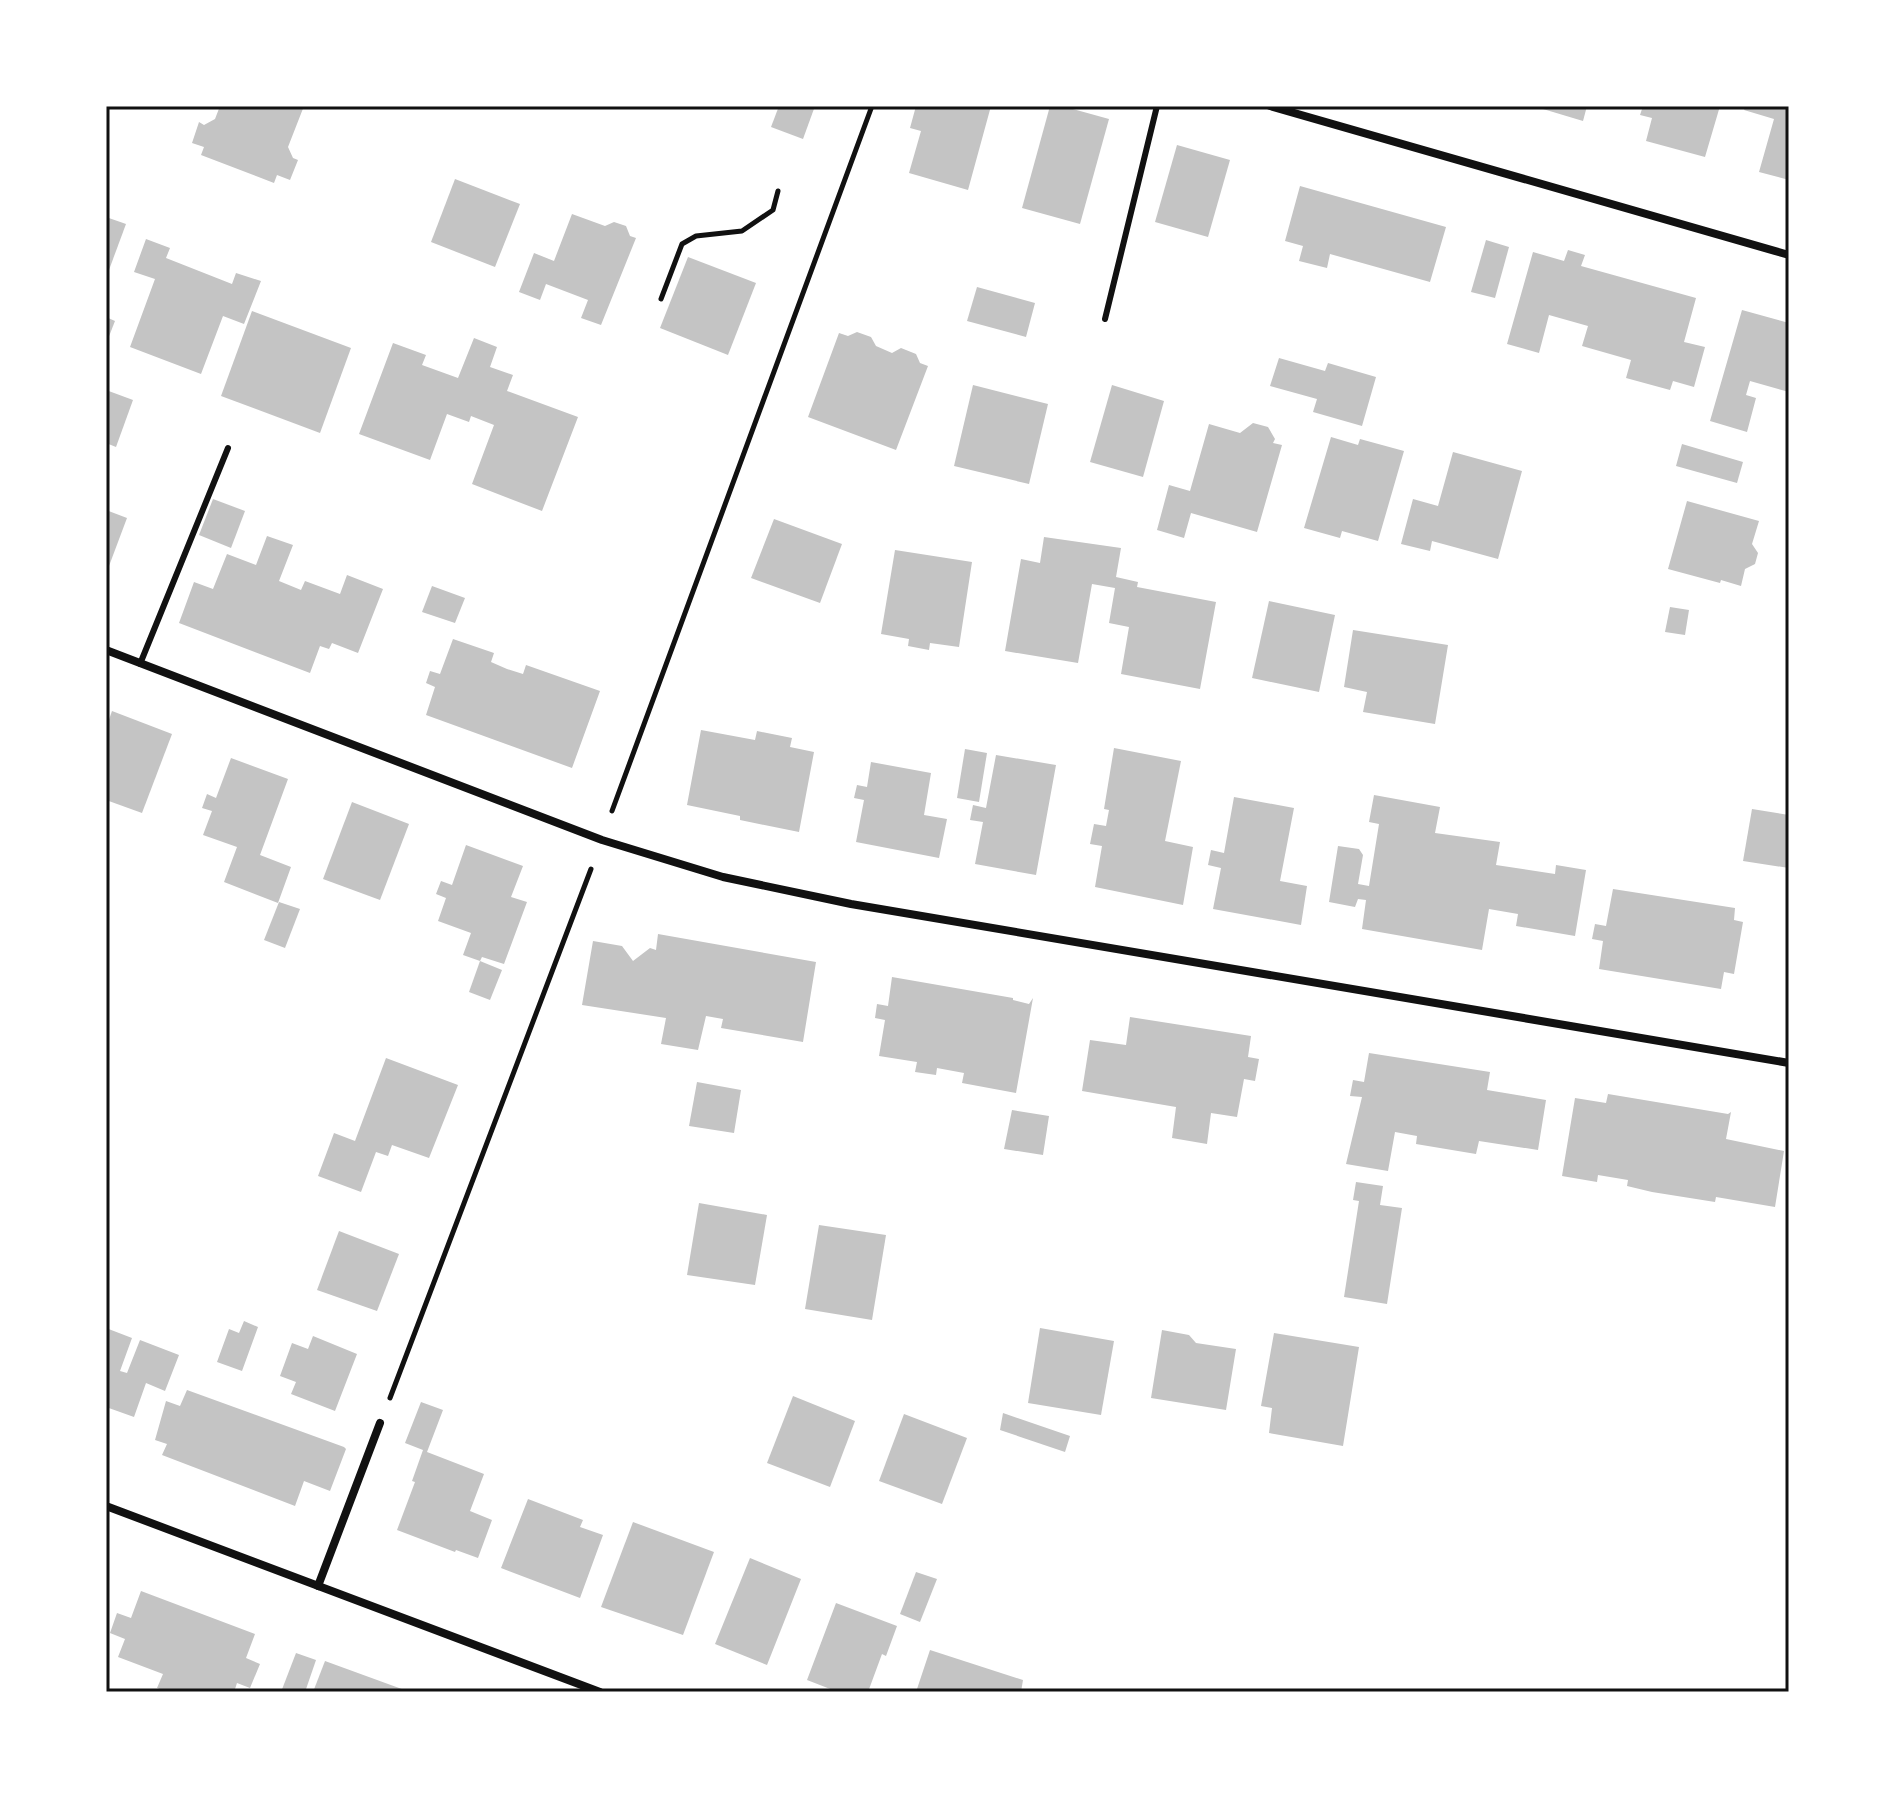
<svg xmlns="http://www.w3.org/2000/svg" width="1895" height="1798" viewBox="0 0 1895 1798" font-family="Literata,serif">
	<rect width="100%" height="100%" fill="#fff"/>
	<!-- building -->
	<g fill="#c4c4c4">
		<path d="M220 106H304L288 147 293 158 298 160 290 180 277 175 274 183 201 155 204 147 192 143 199 122 204 125 215 119Z"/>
		<path d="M779 106H815L803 139 771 127Z"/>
		<path d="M916 106H991L968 190 909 173 921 131 910 128Z"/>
		<path d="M1050 106H1062L1109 119 1080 224 1022 208Z"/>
		<path d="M1533 106H1587L1583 121Z"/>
		<path d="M1643 106H1720L1705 157 1646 141 1652 118 1640 115Z"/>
		<path d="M1746 106H1789V180L1759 172 1774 119 1744 110Z"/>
		<path d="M1177 145 1230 160 1208 237 1155 222Z"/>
		<path d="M455 179 520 204 495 267 431 242Z"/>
		<path d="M1300 186 1446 227 1430 282 1330 254 1327 268 1299 261 1303 246 1285 241Z"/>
		<path d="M572 214 605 226 614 222 626 226 630 236 636 238 601 325 581 318 588 300 546 284 540 300 519 292 534 253 554 261Z"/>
		<path d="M106 217 126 224 106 278Z"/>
		<path d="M146 239 170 248 166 258 232 284 236 273 261 281 244 324 223 316 201 374 130 347 155 279 134 272Z"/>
		<path d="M1486 240 1509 247 1495 298 1471 292Z"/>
		<path d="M1568 250 1585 255 1581 266 1696 298 1684 342 1705 347 1694 387 1673 381 1670 390 1626 378 1631 360 1582 346 1588 326 1549 315 1539 353 1507 344 1533 252 1564 261Z"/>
		<path d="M688 257 756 283 728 355 660 328Z"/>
		<path d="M977 287 1035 303 1026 337 967 321Z"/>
		<path d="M1742 310 1789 323V392L1750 381 1746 395 1756 398 1747 432 1710 421Z"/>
		<path d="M252 311 351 348 320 433 221 396Z"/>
		<path d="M106 317 115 321 106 344Z"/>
		<path d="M857 332 871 337 876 346 892 353 901 348 916 354 920 363 928 366 896 450 808 417 839 333 848 336Z"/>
		<path d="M474 338 497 347 490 367 513 375 507 391 578 417 542 511 472 484 494 425 471 416 469 422 447 414 430 460 359 434 393 343 426 355 422 365 458 378Z"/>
		<path d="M1279 358 1325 371 1328 363 1376 377 1362 426 1313 412 1317 399 1270 386Z"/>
		<path d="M973 385 1048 404 1029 484 954 466Z"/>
		<path d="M1112 385 1164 401 1143 477 1090 462Z"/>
		<path d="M106 390 133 400 116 447 106 443Z"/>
		<path d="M1253 423 1268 427 1275 439 1273 443 1282 445 1257 532 1191 513 1184 538 1157 530 1169 485 1190 491 1209 424 1240 433Z"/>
		<path d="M1331 437 1358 445 1360 439 1404 451 1378 541 1342 531 1340 538 1304 528Z"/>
		<path d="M1682 444 1743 462 1737 483 1676 466Z"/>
		<path d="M1453 452 1522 471 1498 559 1432 541 1430 551 1401 544 1413 499 1438 506Z"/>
		<path d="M213 499 245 511 231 548 199 535Z"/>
		<path d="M1687 501 1759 521 1752 544 1758 553 1755 564 1745 569 1741 586 1721 580 1720 583 1668 569Z"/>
		<path d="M106 510 127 518 106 574Z"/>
		<path d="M774 519 842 544 820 603 751 578Z"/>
		<path d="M267 536 293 545 279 581 301 590 305 581 340 594 347 575 383 589 358 653 332 643 329 649 320 646 310 673 179 623 194 582 213 589 227 554 256 565Z"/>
		<path d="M1044 537 1121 548 1116 577 1138 582 1137 587 1216 602 1200 689 1121 674 1129 627 1109 623 1115 588 1092 584 1078 663 1005 651 1021 559 1040 563Z"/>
		<path d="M895 550 972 562 959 647 930 643 929 650 908 646 909 639 881 634Z"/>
		<path d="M432 586 465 598 455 623 422 612Z"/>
		<path d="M1269 601 1335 615 1319 692 1252 678Z"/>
		<path d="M1670 607 1689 610 1685 635 1665 632Z"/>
		<path d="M1353 630 1448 645 1435 724 1363 712 1367 692 1344 687Z"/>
		<path d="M453 639 494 653 491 662 507 669 523 674 526 665 600 691 572 768 426 715 435 687 426 683 430 671 440 674Z"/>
		<path d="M112 711 172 734 142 813 106 800V728Z"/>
		<path d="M701 730 755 740 757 731 792 738 790 747 814 752 799 832 740 820V816L687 805Z"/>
		<path d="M1114 748 1181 761 1165 841 1193 847 1183 905 1095 887 1102 846 1090 844 1094 824 1106 826 1109 810 1104 809Z"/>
		<path d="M965 749 987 753 979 802 957 798Z"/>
		<path d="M996 755 1056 765 1036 875 975 864 983 822 970 820 973 805 986 808Z"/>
		<path d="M231 758 288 779 260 855 291 867 278 903 224 882 237 847 203 835 212 811 202 808 207 794 216 798Z"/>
		<path d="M871 762 931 773 924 815 947 819 939 858 856 842 864 800 854 798 857 785 867 787Z"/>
		<path d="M1374 795 1440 807 1435 833 1500 842 1496 865 1555 874 1556 865 1586 870 1575 936 1516 926 1518 914 1489 909 1482 950 1362 929 1366 900 1358 899 1355 907 1329 902 1338 846 1359 849 1363 855 1358 884 1369 886 1379 824 1369 822Z"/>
		<path d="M1234 797 1294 808 1280 881 1307 886 1301 925 1213 909 1221 868 1208 865 1211 850 1224 853Z"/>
		<path d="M352 802 409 824 380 900 323 879Z"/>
		<path d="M1752 809 1789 815V868L1743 861Z"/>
		<path d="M466 845 523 866 511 897 527 902 504 964 482 957 480 961 463 955 471 933 438 921 446 898 436 894 441 881 452 885Z"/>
		<path d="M1613 889 1735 908 1734 920 1743 922 1734 974 1724 972 1721 989 1599 969 1603 941 1592 939 1595 924 1606 926Z"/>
		<path d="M279 902 300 909 285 948 264 940Z"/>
		<path d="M658 934 816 962 803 1042 721 1028 723 1019 706 1016 698 1050 661 1044 666 1018 582 1005 593 941 622 946 633 961 650 948 656 950Z"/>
		<path d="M480 961 502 970 490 1000 469 992Z"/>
		<path d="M892 977 1013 998V1000L1029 1004 1033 998 1016 1093 962 1083 964 1073 937 1068 936 1075 915 1072 917 1062 879 1056 885 1020 875 1018 877 1004 888 1006Z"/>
		<path d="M1130 1017 1251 1036 1248 1057 1259 1059 1255 1081 1244 1079 1237 1117 1211 1113 1207 1144 1172 1138 1176 1107 1082 1091 1090 1040 1126 1045Z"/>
		<path d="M1369 1053 1490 1072 1487 1090 1546 1100 1538 1150 1479 1141 1476 1154 1416 1144 1417 1136 1395 1132 1388 1171 1346 1164 1362 1097 1350 1096 1353 1080 1364 1082Z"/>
		<path d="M386 1058 458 1085 429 1158 392 1145 388 1156 376 1152 361 1192 318 1176 334 1133 355 1141Z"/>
		<path d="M697 1082 741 1090 734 1133 689 1126Z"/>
		<path d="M1608 1094 1728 1114 1731 1112 1726 1139 1784 1151 1775 1207 1716 1197 1715 1202 1652 1192 1627 1186 1628 1180 1598 1175 1597 1182 1562 1176 1575 1098 1606 1103Z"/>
		<path d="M1012 1110 1049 1116 1043 1155 1004 1149Z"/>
		<path d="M1356 1182 1383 1186 1380 1205 1402 1208 1387 1304 1344 1297 1359 1201 1353 1200Z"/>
		<path d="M699 1203 767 1215 755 1285 687 1275Z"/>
		<path d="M819 1225 886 1235 872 1320 805 1309Z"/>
		<path d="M339 1231 399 1254 377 1311 317 1290Z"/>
		<path d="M244 1321 258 1327 242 1371 217 1362 229 1329 239 1333Z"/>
		<path d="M106 1328 132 1338 120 1371 127 1373 140 1340 179 1355 165 1391 146 1383 134 1417 106 1407Z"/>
		<path d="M1040 1328 1114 1341 1101 1415 1028 1403Z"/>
		<path d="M1162 1330 1189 1335 1196 1343 1236 1349 1226 1410 1151 1398Z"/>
		<path d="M1274 1333 1359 1347 1343 1446 1269 1433 1272 1408 1261 1406Z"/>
		<path d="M313 1336 357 1354 335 1411 291 1394 296 1382 280 1376 292 1343 308 1349Z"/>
		<path d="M187 1390 344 1447 346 1449 330 1491 304 1481 295 1506 162 1455 167 1444 155 1440 166 1401 180 1406Z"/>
		<path d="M793 1396 855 1421 830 1487 767 1463Z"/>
		<path d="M421 1402 443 1410 427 1452 484 1474 470 1511 492 1520 478 1558 456 1550 455 1552 397 1530 415 1482 412 1481 423 1450 405 1443Z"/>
		<path d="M1003 1413 1070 1436 1065 1452 1000 1430Z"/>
		<path d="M904 1414 967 1438 942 1504 879 1481Z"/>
		<path d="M528 1499 583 1520 580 1527 603 1535 580 1598 501 1568Z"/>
		<path d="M633 1522 714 1552 683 1635 601 1607Z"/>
		<path d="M750 1558 801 1579 767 1665 715 1644Z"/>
		<path d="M916 1572 937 1579 920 1622 900 1614Z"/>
		<path d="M141 1591 255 1634 246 1658 260 1664 250 1688 237 1683 234 1692H167L157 1688 163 1674 118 1657 125 1639 110 1633 117 1613 131 1618Z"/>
		<path d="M836 1603 897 1626 886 1656 882 1654 868 1692H838L807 1680Z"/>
		<path d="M930 1650 1023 1680 1021 1692H916Z"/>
		<path d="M296 1653 316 1660 305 1692H281Z"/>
		<path d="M325 1661 410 1692H313Z"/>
	</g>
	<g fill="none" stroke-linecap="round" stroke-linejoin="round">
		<!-- path -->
		<g stroke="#111" stroke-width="5">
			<path d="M661 299 682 244 696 236 742 231 773 210 778 191"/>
			<path d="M612 811 872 106"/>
			<path d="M390 1398 591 869"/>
		</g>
		<!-- service -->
		<g stroke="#111" stroke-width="6">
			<path d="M1105 319 1157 106"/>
			<path d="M140 664 228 448"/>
		</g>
		<!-- minor -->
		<g stroke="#111" stroke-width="8">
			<path d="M1270 106 1789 255"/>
			<path d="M106 650 602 840 723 877 851 904 1789 1063"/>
			<path d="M106 1506 600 1692"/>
			<path d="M318 1586 380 1423"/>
		</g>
	</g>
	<!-- border -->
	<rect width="1895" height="1798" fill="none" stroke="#ffffff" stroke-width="216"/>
	<rect x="108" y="108" width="1679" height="1582" fill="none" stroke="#111" stroke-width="3"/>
</svg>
